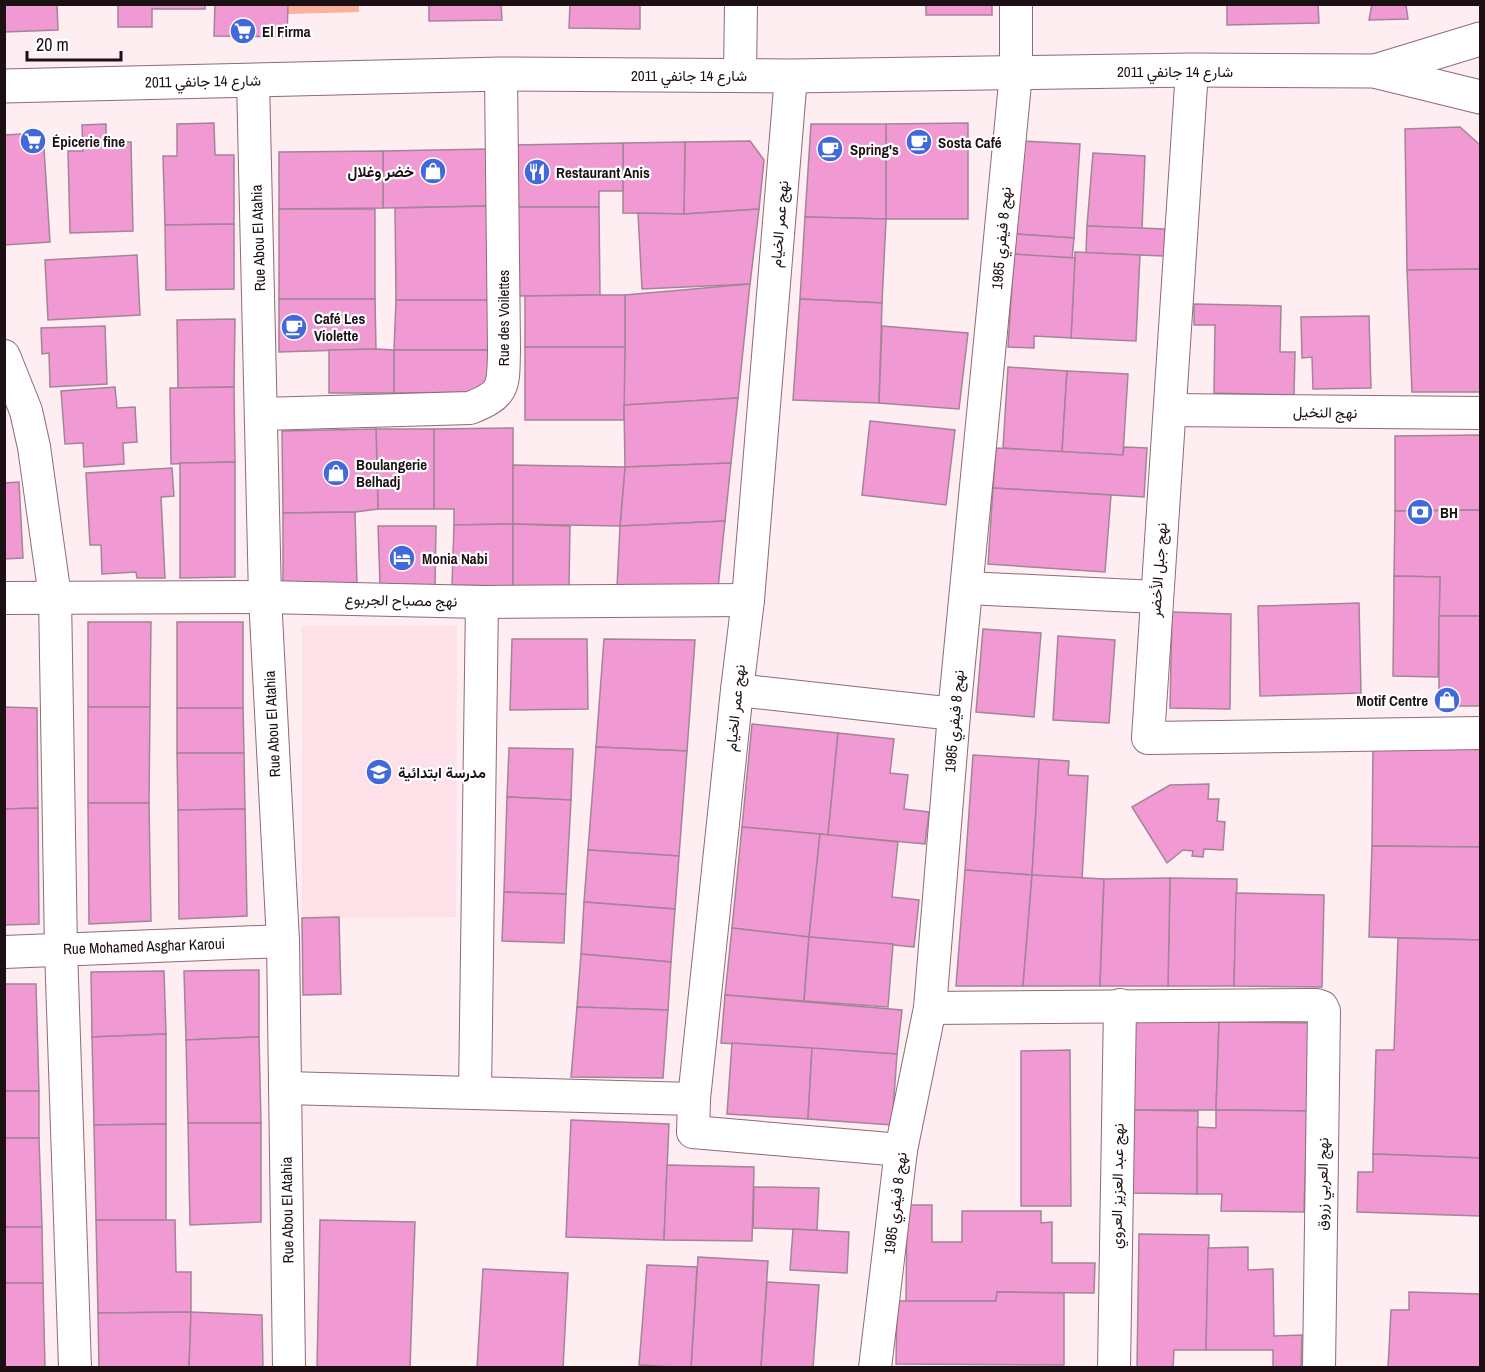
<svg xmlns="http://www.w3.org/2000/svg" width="1485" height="1372" viewBox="0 0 1485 1372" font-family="'Archivo Narrow',Vazirmatn,sans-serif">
	<rect width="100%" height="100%" fill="#feedf1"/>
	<!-- built -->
	<path fill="#fee0e8" d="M302 626H457L456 917 302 918Z"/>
	<!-- green -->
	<path fill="#fbb19b" d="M288 5H359V12L288 14Z"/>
	<!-- building -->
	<g fill="#f199d3" stroke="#a48498" stroke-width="1.5">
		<path d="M4 4H57L58 30 4 32Z"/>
		<path d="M118 4H205V9H152V27H118Z"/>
		<path d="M215 4H288L287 37 214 36Z"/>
		<path d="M429 4H501L502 20 429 21Z"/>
		<path d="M570 4H640V29L569 28Z"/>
		<rect x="926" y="4" width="66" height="11"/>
		<path d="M1227 4H1318L1319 23 1227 25Z"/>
		<path d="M1372 4H1415L1406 5 1408 19 1369 20Z"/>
		<path d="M214 123 215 155H234V224L165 225 163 156H177V124Z"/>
		<path d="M968 123V219H886V124Z"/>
		<path d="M106 124V142H131L133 231 70 233 68 151H83L82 125Z"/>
		<path d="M811 124H886V219L805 217Z"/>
		<path d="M1460 127 1480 145V269L1407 270 1405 129Z"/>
		<path d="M43 133 50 242 4 245V135Z"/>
		<path d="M750 141 764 160 759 209 684 214 685 142Z"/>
		<path d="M1022 141 1080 144 1074 238 1015 234Z"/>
		<path d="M685 142 684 214 623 213V143Z"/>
		<path d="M623 143V191H599V207H515L514 145Z"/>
		<path d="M489 149V206L383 208V151Z"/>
		<path d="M383 151V208L279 209V152Z"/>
		<path d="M1093 153 1145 156 1142 229 1087 226Z"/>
		<path d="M489 206 490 300H396L395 208Z"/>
		<path d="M515 207H599L600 295 516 296Z"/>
		<rect x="279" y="209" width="96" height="90"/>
		<path d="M759 209 750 284 642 289 638 213 684 214Z"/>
		<path d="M805 217 886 219 882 303 800 299Z"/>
		<path d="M234 224V289L166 290 165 225Z"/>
		<path d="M1087 226 1165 229 1164 256 1086 253Z"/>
		<path d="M1015 234 1074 238 1072 259 1014 254Z"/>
		<path d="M1075 252 1140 255 1136 341 1071 338Z"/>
		<path d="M1014 254 1075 258 1071 338 1034 336V348L1008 347Z"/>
		<path d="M137 255 140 315 48 320 45 260Z"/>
		<path d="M1480 269V392H1412L1407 270Z"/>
		<path d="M750 284 738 398 624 405 625 295Z"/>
		<path d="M600 295H625V347H525V296Z"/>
		<path d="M279 299H375L376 349 279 352Z"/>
		<path d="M800 299 882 303 879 403 793 400Z"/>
		<path d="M396 300H490L491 350H394Z"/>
		<path d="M1194 304 1281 306 1280 352H1295L1294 395 1214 393 1215 325H1194Z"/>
		<path d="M1369 316 1371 388 1313 389 1312 357 1302 358 1301 317Z"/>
		<path d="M235 319 234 387 178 388 177 320Z"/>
		<path d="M105 326 107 384 50 387 49 353 42 354 41 328Z"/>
		<path d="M882 326 968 333 959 409 879 403Z"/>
		<path d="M525 347H625L624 420H525Z"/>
		<path d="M376 349 394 350V393H329V350Z"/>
		<path d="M394 350H491V392L394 393Z"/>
		<path d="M1008 367 1067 371 1062 452 1003 448Z"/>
		<path d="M1067 371 1128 374 1123 455 1062 452Z"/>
		<path d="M115 387 117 408 135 407 137 442 123 443 124 464 84 467 83 443 65 444 61 391Z"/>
		<path d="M234 387 235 462 171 464 170 388Z"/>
		<path d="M738 398 731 463 625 467 624 405Z"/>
		<path d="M870 421 955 430 946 505 862 495Z"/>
		<path d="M513 428V524L454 525V509H434V429Z"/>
		<path d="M376 429H434V509H378Z"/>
		<path d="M376 429 378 509 355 512 283 513 282 431Z"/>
		<path d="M1480 435V510L1395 511V436Z"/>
		<path d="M1124 447 1147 448 1144 497 993 488 996 448 1123 455Z"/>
		<path d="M235 462V577L180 578V463Z"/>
		<path d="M731 463 725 521 620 526 625 467Z"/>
		<path d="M513 465 625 467 620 526 513 524Z"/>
		<path d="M172 468 174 496 161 497 165 578H137L136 572 102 574 101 545H90L86 473Z"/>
		<path d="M19 482 23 558 4 559V483Z"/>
		<path d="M993 488 1111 495 1105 572 988 564Z"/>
		<path d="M1480 510V616H1439L1440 577 1394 576 1395 511Z"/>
		<path d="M355 512 357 584 283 583V513Z"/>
		<path d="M725 521 718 588 617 587 620 526Z"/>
		<path d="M513 524V586L452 585 454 525Z"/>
		<path d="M513 524 570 526 569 587 513 586Z"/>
		<path d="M378 526H436L435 585 380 584Z"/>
		<path d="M1394 576 1440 577 1438 677 1393 676Z"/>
		<path d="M1359 603 1361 693 1260 696 1258 606Z"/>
		<path d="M1172 612 1231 614 1230 709 1170 708Z"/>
		<rect x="1439" y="616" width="41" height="90"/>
		<path d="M88 622H151L150 707H88Z"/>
		<rect x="177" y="622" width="66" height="86"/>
		<path d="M983 629 1041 633 1034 717 976 712Z"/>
		<path d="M1058 636 1115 640 1109 723 1053 720Z"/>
		<path d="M512 639H587L588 709 510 710Z"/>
		<path d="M604 639 695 640 687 751 596 747Z"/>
		<path d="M4 707 37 708 38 808 4 809Z"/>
		<path d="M88 707H150L149 803H88Z"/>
		<path d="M177 708H243L244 753H177Z"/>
		<path d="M752 724 838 733 828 835 742 827Z"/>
		<path d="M838 733 894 739 890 773 908 775 904 809 929 812 925 844 828 835Z"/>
		<path d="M596 747 687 751 679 856 588 850Z"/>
		<path d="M1373 747 1480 748V847L1372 846Z"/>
		<path d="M509 748 573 749 571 800 507 797Z"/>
		<path d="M177 753H244L245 809 178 810Z"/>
		<path d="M973 755 1039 759 1032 875 965 870Z"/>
		<path d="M1039 759 1069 761 1068 775 1088 776 1082 879 1032 875Z"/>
		<path d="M1209 784 1208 799H1219L1217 821 1225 822 1223 850 1204 849 1203 857 1192 856 1193 851 1183 850 1167 863 1132 807 1170 785Z"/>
		<path d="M507 797 571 800 566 894 504 892Z"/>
		<path d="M88 803H149L151 921 89 924Z"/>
		<path d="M38 808 39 924 4 925V809Z"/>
		<path d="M245 809 247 916 179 919 178 810Z"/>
		<path d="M742 827 820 834 809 937 732 928Z"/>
		<path d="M820 834 898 842 892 897 919 900 914 947 809 937Z"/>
		<path d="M1372 846 1480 847V940L1369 937Z"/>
		<path d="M588 850 679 856 675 909 584 902Z"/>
		<path d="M965 870 1032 875 1023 986H956Z"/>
		<path d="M1032 875 1104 879 1100 986H1023Z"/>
		<path d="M1170 878 1237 879 1234 986H1168Z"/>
		<path d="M1170 878 1168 986H1100L1104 879Z"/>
		<path d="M504 892 566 894 564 943 502 941Z"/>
		<path d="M1236 893 1324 895 1322 987 1234 986Z"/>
		<path d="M584 902 675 909 671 962 581 954Z"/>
		<path d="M339 917 341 994 303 995 302 918Z"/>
		<path d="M732 928 809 937 804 1001 725 995Z"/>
		<path d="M809 937 893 944 888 1007 804 1001Z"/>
		<path d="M1398 938 1480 940V1158L1373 1154 1376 1050H1394Z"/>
		<path d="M581 954 671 962 668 1010 577 1007Z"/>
		<path d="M259 970V1037L186 1040 184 971Z"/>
		<path d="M164 971 166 1034 92 1037 91 972Z"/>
		<path d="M4 984H36L39 1091H4Z"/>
		<path d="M725 995 902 1010 897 1054 721 1043Z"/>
		<path d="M577 1007 668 1010 663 1078 571 1077Z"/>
		<path d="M1134 1022H1219L1216 1110H1134Z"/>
		<path d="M1219 1022 1309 1023 1307 1111 1216 1110Z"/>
		<path d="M166 1034V1124L94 1125 92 1037Z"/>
		<path d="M259 1037 261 1123H188L186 1040Z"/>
		<path d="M732 1043 812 1048 808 1119 727 1114Z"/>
		<path d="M812 1048 897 1054 892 1125 808 1119Z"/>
		<path d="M1070 1050 1071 1206H1021V1051Z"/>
		<rect x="4" y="1091" width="35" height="47"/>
		<path d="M1134 1110 1198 1111 1197 1194 1132 1193Z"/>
		<path d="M1216 1110 1307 1111 1304 1212 1221 1211 1222 1194H1197V1127L1216 1128Z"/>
		<path d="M571 1120 669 1124 664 1240 566 1237Z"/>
		<path d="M188 1123H261V1222L190 1225Z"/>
		<path d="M166 1124V1220H96L94 1125Z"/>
		<path d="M4 1138H39L42 1227H4Z"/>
		<path d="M1373 1154 1480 1158V1216L1357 1212 1358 1172H1373Z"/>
		<path d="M667 1165 754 1167 752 1241 664 1240Z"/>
		<path d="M754 1187 819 1188 817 1230 753 1228Z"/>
		<path d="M907 1205H932V1242H962V1211H1041V1223L1052 1222V1263H1095L1094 1293 997 1292 996 1301H906Z"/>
		<path d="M96 1220H175L176 1272H191V1312L98 1313Z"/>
		<path d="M320 1220 415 1222 410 1368H317Z"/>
		<path d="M4 1227H42L43 1283H4Z"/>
		<path d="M793 1229 849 1232 847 1273 790 1270Z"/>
		<path d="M1139 1234 1209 1235 1206 1350H1174L1173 1368H1137Z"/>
		<path d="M1248 1247V1270L1273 1269 1274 1336 1302 1335 1301 1368H1273V1350H1206L1208 1248Z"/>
		<path d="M698 1257 768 1261 761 1368H691Z"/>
		<path d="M647 1265 697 1267 691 1368 639 1365Z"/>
		<path d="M483 1269 568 1273 563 1368H477Z"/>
		<path d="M767 1282 819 1285 813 1368H761Z"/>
		<path d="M4 1283H43L45 1368H4Z"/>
		<path d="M997 1292 1064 1293V1365L896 1364 897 1301H996Z"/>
		<path d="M1409 1292 1480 1294V1368H1388L1391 1310H1409Z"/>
		<path d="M191 1312 189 1368H99L98 1313Z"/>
		<path d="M191 1312 262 1315 263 1368H189Z"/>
	</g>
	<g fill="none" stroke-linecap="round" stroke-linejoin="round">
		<defs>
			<g id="street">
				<path d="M1192 70 1148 738 1480 733"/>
				<path d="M740 75 741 4"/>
				<path d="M791 76 748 600 737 690 694 1099 693 1132 901 1150"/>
				<path d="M253 80 265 597 283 941 289 1368"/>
				<path d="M4 356 26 411 34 447 55 597 61 949 75 1368"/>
				<path d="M1170 410 1480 413"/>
				<path d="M262 414 470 408C506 394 503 386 504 350L501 74"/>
				<path d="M967 588 1156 597"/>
				<path d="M4 598 265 597 482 602 748 600"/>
				<path d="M737 690 954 714"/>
				<path d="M4 952 283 941"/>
				<path d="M930 1008 1316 1005 1322 1007 1324 1011 1319 1368"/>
				<path d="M285 1088 694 1099"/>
				<path d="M475 1093 482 602"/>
				<path d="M875 1368 901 1150 930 1008 954 714 1016 73V4"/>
				<path d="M1114 1368 1120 1005"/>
			</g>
			<g id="secondary">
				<path d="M1375 71 1480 39"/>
				<path d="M4 86 501 74 791 76 1192 70 1374 71 1480 97"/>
			</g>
		</defs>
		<!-- street casing -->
		<use href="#street" stroke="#8e6b75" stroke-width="34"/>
		<!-- secondary casing -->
		<use href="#secondary" stroke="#8e6b75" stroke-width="35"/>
		<!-- street -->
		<use href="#street" stroke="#fff" stroke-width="32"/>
		<!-- secondary -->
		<use href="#secondary" stroke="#fff" stroke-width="33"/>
	</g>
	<!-- icons -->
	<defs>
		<symbol id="supermarket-disc" viewBox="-11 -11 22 22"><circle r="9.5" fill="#4169db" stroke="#fff"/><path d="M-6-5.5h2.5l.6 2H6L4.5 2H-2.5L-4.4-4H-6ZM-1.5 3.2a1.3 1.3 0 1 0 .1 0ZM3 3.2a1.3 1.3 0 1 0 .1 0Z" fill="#fff"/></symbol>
		<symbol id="cafe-disc" viewBox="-11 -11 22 22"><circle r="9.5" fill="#4169db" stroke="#fff"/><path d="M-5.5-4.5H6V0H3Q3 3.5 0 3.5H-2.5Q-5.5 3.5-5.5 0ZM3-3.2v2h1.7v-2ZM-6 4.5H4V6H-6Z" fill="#fff"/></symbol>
		<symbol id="shop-disc" viewBox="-11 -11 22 22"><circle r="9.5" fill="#4169db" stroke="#fff"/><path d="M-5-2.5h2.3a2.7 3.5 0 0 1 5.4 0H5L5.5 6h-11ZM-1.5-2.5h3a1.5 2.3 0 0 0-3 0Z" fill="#fff"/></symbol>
		<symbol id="restaurant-disc" viewBox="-11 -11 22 22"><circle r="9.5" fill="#4169db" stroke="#fff"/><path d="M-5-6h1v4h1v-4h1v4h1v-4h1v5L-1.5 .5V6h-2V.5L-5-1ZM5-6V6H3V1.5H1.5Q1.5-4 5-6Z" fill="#fff"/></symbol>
		<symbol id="bank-disc" viewBox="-11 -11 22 22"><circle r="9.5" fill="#4169db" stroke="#fff"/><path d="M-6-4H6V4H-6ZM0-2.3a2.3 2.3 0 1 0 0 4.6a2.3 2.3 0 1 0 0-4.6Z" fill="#fff"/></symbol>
		<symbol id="hotel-disc" viewBox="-11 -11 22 22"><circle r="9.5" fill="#4169db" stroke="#fff"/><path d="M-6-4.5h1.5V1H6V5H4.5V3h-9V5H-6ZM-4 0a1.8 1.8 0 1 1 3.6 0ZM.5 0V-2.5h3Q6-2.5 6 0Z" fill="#fff"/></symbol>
		<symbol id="school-disc" viewBox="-11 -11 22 22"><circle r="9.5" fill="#4169db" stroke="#fff"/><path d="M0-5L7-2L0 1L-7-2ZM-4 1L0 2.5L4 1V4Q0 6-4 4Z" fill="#fff"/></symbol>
	</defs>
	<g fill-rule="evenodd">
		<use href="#supermarket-disc" x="228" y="16" width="30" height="30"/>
		<use href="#supermarket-disc" x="18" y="126" width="30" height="30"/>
		<use href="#cafe-disc" x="904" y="127" width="30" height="30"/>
		<use href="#cafe-disc" x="815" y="134" width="30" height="30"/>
		<use href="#shop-disc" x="418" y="156" width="30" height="30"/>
		<use href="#restaurant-disc" x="522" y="157" width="30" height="30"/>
		<use href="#cafe-disc" x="279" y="312" width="30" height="30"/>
		<use href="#shop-disc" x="321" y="458" width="30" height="30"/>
		<use href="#bank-disc" x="1405" y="497" width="30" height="30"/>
		<use href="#hotel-disc" x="387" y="543" width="30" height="30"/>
		<use href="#shop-disc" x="1432" y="685" width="30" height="30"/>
		<use href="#school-disc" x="364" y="757" width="30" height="30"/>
	</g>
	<g text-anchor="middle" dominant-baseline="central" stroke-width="4.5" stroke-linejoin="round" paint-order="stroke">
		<!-- poi labels -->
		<g font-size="15" font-weight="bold" fill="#1d1014" stroke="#fff" text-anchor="start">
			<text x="262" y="31">El Firma</text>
			<text x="52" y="141">Épicerie fine</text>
			<text x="938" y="142">Sosta Café</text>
			<text x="850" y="149">Spring's</text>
			<text x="414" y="171" text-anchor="end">خضر وغلال</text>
			<text x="556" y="172">Restaurant Anis</text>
			<text x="314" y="318">Café Les<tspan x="314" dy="17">Violette</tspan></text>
			<text x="356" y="464">Boulangerie<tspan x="356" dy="17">Belhadj</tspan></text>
			<text x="1440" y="512">BH</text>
			<text x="422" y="558">Monia Nabi</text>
			<text x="1428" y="700" text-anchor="end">Motif Centre</text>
			<text x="398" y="772">مدرسة ابتدائية</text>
		</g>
		<!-- street labels -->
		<g font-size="15" fill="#1d1014" stroke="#fff">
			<text x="1175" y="71">شارع 14 جانفي 2011</text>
			<text x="689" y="75">شارع 14 جانفي 2011</text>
			<text transform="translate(203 81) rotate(-1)">شارع 14 جانفي 2011</text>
			<text transform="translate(779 224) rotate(-85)">نهج عمر الخيام</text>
			<text transform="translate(258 238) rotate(-92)">Rue Abou El Atahia</text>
			<text transform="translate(1001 238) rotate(-85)">نهج 8 فيفري 1985</text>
			<text transform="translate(503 318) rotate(-90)">Rue des Voilettes</text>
			<text transform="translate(1325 412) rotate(1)">نهج النخيل</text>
			<text transform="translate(1158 570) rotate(-86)">نهج جبل الأخضر</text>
			<text transform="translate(401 600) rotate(1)">نهج مصباح الجربوع</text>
			<text transform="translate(735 708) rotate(-84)">نهج عمر الخيام</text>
			<text transform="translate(954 721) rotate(-85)">نهج 8 فيفري 1985</text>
			<text transform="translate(272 724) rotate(-93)">Rue Abou El Atahia</text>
			<text transform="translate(144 946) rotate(-2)">Rue Mohamed Asghar Karoui</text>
			<text transform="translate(1322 1184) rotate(-89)">نهج العربي زروق</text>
			<text transform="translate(1117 1186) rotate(-89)">نهج عبد العزيز العروي</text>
			<text transform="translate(895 1203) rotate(-83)">نهج 8 فيفري 1985</text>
			<text transform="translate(287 1210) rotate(-91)">Rue Abou El Atahia</text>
		</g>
	</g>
	<!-- border -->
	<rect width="1485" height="1372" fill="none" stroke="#1d1014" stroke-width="12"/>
	<!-- scale -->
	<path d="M27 51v9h94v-9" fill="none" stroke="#1d1014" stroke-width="3"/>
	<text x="36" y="51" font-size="18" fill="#1d1014" stroke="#ffffff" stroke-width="4.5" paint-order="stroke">20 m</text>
</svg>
